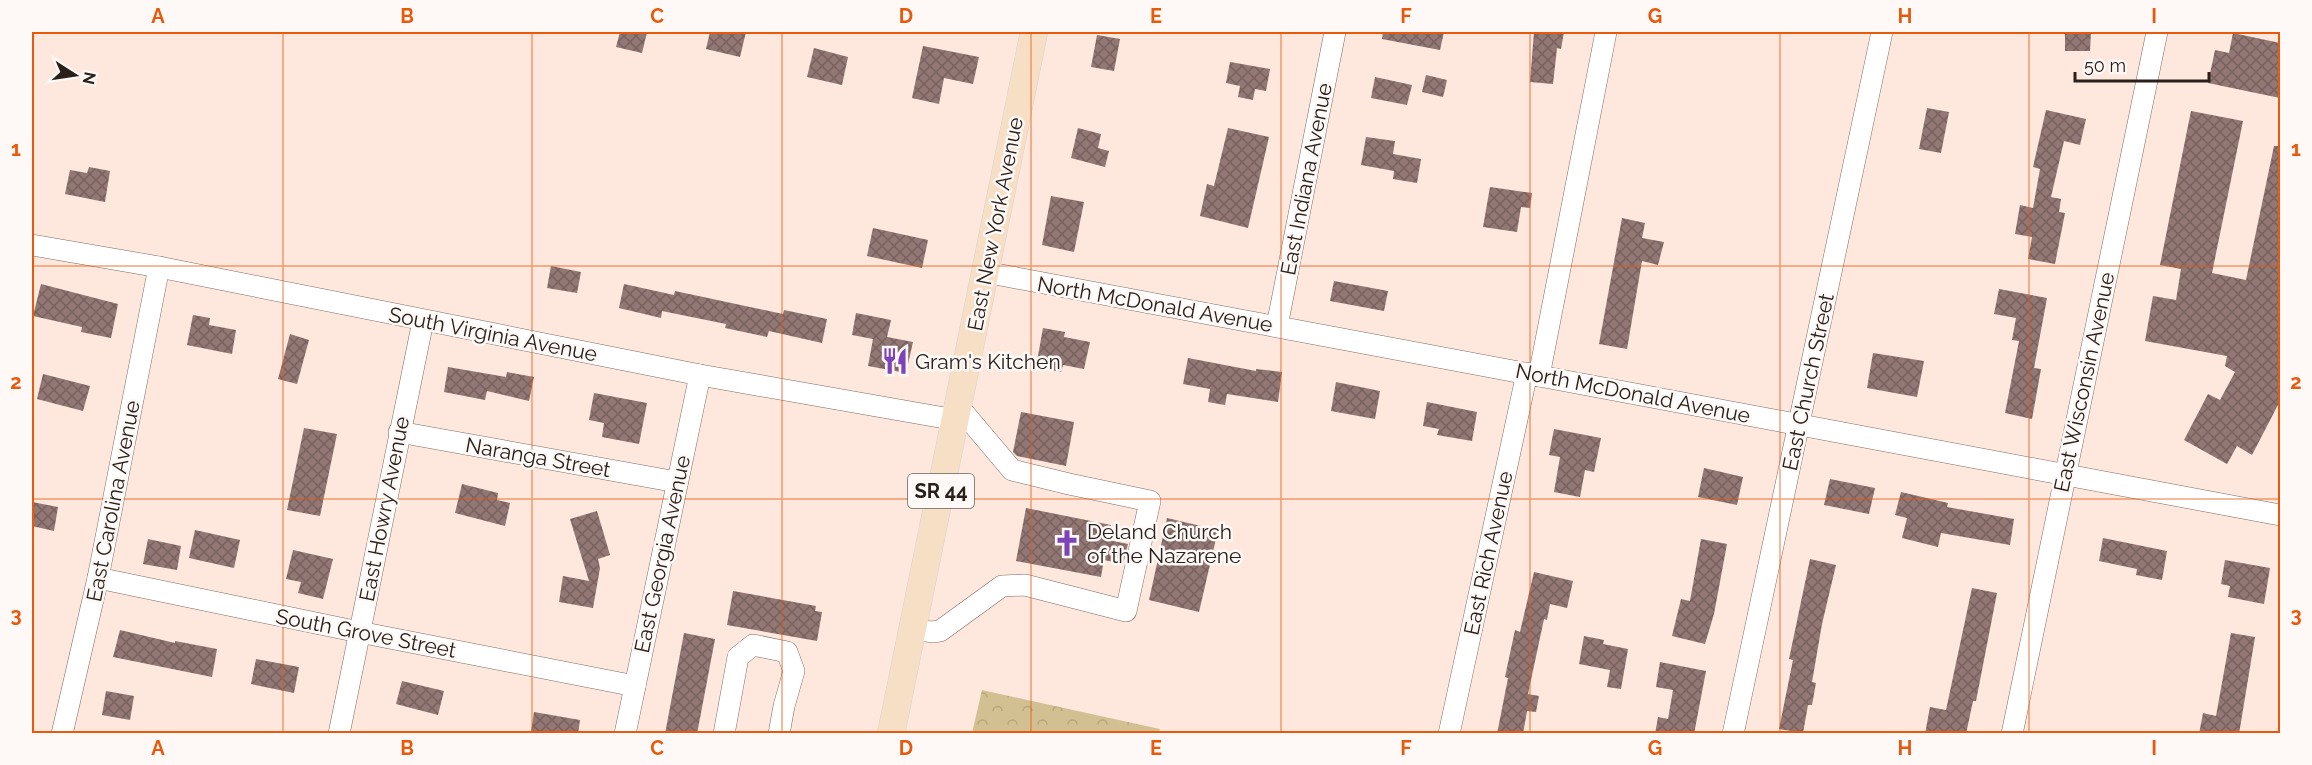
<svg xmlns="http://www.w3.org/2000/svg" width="2312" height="765" viewBox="0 0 2312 765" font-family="Raleway,sans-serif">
	<defs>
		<pattern id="forest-crowns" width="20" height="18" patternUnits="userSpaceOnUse" patternTransform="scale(1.5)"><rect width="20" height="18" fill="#d3c092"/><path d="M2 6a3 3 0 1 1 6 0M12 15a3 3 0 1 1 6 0" fill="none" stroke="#b5a57d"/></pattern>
		<pattern id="building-cross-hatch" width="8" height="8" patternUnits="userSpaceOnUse" patternTransform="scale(1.5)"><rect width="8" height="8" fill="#927774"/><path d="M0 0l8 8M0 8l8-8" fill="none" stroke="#77615e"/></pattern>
	</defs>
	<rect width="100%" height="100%" fill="#fee8de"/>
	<!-- forest -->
	<path fill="url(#forest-crowns)" d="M982 690 1160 729 1159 733H972Z"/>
	<!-- building -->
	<g fill="url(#building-cross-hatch)">
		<path d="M620 32H647L642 53 616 47Z"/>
		<path d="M710 32H746L740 57 706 49Z"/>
		<path d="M1383 32H1444L1440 50 1382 39Z"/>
		<path d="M1534 32H1564L1561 49 1557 48 1553 84 1530 82Z"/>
		<path d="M2065 32H2091L2090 51H2065Z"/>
		<path d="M2233 33 2280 43V98L2208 83 2215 50 2229 53Z"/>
		<path d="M1097 35 1120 39 1114 71 1091 67Z"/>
		<path d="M923 46 979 57 973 84 944 78 939 104 912 98Z"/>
		<path d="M814 48 848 57 842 85 807 77Z"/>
		<path d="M1230 62 1270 69 1266 91 1255 89 1253 100 1238 97 1240 86 1226 83Z"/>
		<path d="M1426 75 1447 80 1443 97 1422 92Z"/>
		<path d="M1375 77 1412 85 1407 105 1371 98Z"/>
		<path d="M1927 108 1949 112 1941 153 1919 149Z"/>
		<path d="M2046 110 2086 119 2080 145 2064 141 2051 197 2061 199 2059 212 2065 213 2055 264 2028 259 2032 237 2015 234 2020 205 2033 208 2040 169 2033 167Z"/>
		<path d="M2191 111 2243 121 2212 273 2246 280 2274 146H2280V401L2252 455 2237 446 2227 464 2184 440 2208 394 2220 400 2235 372 2225 366 2227 356 2145 341 2153 296 2176 300 2181 269 2160 265Z"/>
		<path d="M1078 128 1101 134 1098 148 1109 151 1105 167 1071 158Z"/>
		<path d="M1228 128 1269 137 1248 228 1200 216 1207 184 1214 186Z"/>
		<path d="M1366 137 1395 141 1393 154 1421 159 1417 183 1393 179 1394 171 1361 165Z"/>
		<path d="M89 167 110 171 105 202 65 194 70 170 87 173Z"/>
		<path d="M1490 187 1532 193 1530 208 1521 207 1517 232 1483 227Z"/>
		<path d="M1051 196 1084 202 1074 252 1042 245Z"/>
		<path d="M1622 218 1645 223 1642 238 1664 242 1658 265 1642 261 1627 349 1599 344Z"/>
		<path d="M873 228 928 240 922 268 867 256Z"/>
		<path d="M551 266 581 272 577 293 547 288Z"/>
		<path d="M1334 281 1388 291 1384 311 1330 301Z"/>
		<path d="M41 284 118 304 111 338 81 332 82 327 33 316Z"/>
		<path d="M624 284 674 295 675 291 783 314 784 310 827 319 822 343 769 331 767 337 725 328 726 324 662 311 661 318 619 308Z"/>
		<path d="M1999 289 2047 298 2034 368 2041 369 2032 419 2005 413 2019 341 2012 340 2016 318 1994 314Z"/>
		<path d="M856 313 891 320 887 337 913 342 906 373 868 366 873 339 852 335Z"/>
		<path d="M193 315 210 318 209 325 236 330 232 354 187 345Z"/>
		<path d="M1043 328 1065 332 1064 337 1090 342 1084 369 1063 365 1061 372 1036 367Z"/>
		<path d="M290 334 309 340 297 384 278 379Z"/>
		<path d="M1873 353 1924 361 1917 397 1867 388Z"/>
		<path d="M1188 358 1256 371V369L1282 372 1278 402 1227 394 1225 405 1208 402 1210 389 1183 384Z"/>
		<path d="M448 367 506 377 507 372 534 377 529 401 487 391 485 400 444 392Z"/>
		<path d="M43 374 90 386 83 411 37 399Z"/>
		<path d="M1336 382 1380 391 1375 419 1331 411Z"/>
		<path d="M594 393 647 403 639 444 602 437 604 423 589 420Z"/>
		<path d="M1427 402 1477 412 1472 441 1437 435 1439 429 1423 426Z"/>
		<path d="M1021 412 1074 422 1066 466 1017 456 1013 452Z"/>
		<path d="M304 428 337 434 320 516 287 510Z"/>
		<path d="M1554 429 1601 438 1594 472 1585 470 1580 497 1554 492 1560 457 1549 455Z"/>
		<path d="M1704 468 1743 477 1737 505 1698 497Z"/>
		<path d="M1830 479 1875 488 1869 514 1824 505Z"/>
		<path d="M462 484 498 493 497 500 510 503 505 526 455 513Z"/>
		<path d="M1901 492 1948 503 1947 507 2014 519 2010 545 1941 533 1938 547 1902 538 1907 518 1895 515Z"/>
		<path d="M32 502 58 507 54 531 32 526Z"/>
		<path d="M1026 508 1111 525 1108 540 1128 544 1123 564 1104 560 1101 577 1016 561Z"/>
		<path d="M597 511 610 555 598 559 600 568 593 608 559 602 563 576 589 581 570 519Z"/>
		<path d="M1167 518 1218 530 1199 612 1149 600Z"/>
		<path d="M195 530 240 540 234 568 189 558Z"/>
		<path d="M2103 538 2167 551 2162 580 2136 575 2137 569 2099 561Z"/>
		<path d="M148 539 181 546 177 570 143 564Z"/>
		<path d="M1701 539 1727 544 1714 614 1705 644 1672 636 1681 599 1690 601Z"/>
		<path d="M293 550 333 559 323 599 298 593 301 582 286 579Z"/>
		<path d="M1810 559 1836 565 1822 624 1812 682 1816 683 1812 705H1808L1803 733 1779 729 1793 660 1789 659Z"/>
		<path d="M2225 560 2270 568 2264 604 2228 597 2230 586 2221 584Z"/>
		<path d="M1534 572 1573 581 1567 608 1550 604 1547 620 1544 619 1528 694 1539 696 1536 712 1527 711 1523 734H1497L1508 678 1505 677 1515 630 1520 632Z"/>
		<path d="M1972 588 1997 593 1976 701H1973L1966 734H1925L1930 707 1946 710Z"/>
		<path d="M733 591 816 606 815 611 822 612 817 641 727 625Z"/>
		<path d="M120 630 175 643V641L217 649 212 677 113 657Z"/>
		<path d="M684 633 715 639 697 734H665Z"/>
		<path d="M2231 633 2255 637 2239 734H2199L2203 713 2216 716Z"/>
		<path d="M1584 636 1604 640 1603 644 1628 649 1621 689 1607 687 1610 670 1579 664Z"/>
		<path d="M256 659 299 667 294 693 251 684Z"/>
		<path d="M1660 662 1706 671 1694 734H1655L1658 717 1668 719 1673 690 1656 687Z"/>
		<path d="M402 681 444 691 438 715 396 704Z"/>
		<path d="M106 691 134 696 130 720 102 715Z"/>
		<path d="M534 712 580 720 578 734 531 732Z"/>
	</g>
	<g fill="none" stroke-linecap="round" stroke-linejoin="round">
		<defs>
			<g id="minor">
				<path d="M32 245 159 267 700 375 956 420"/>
				<path d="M985 272 2280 515"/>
				<path d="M1277 326 1335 32"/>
				<path d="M1539 376 1606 32"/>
				<path d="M399 432 677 482"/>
				<path d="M98 578 359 632 635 686"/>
				<path d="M913 629 932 632 940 631 1002 586 1025 585 1126 611 1150 501 1069 484 1012 470 958 406"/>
				<path d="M62 734 98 578 159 267"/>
				<path d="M339 734 423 321"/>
				<path d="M625 734 700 375"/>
				<path d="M724 734 738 657 753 645 787 652 794 671 784 706 779 734"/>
				<path d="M1449 734 1527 373"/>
				<path d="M1733 734 1882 32"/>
				<path d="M2012 734 2157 32"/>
			</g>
			<path id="major" d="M891 734 1034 32"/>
		</defs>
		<!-- minor casing -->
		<use href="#minor" stroke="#81695e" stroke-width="22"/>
		<!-- major casing -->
		<use href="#major" stroke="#d4d2d1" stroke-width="28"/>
		<!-- minor -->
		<use href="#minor" stroke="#fff" stroke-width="21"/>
		<!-- major -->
		<use href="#major" stroke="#f7dfc6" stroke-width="27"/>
	</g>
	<!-- grid -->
	<path fill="none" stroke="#e8590c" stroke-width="1.5" stroke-opacity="0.55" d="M283 32V734M532 32V734M782 32V734M1031 32V734M1281 32V734M1530 32V734M1780 32V734M2029 32V734M32 266H2280M32 499H2280"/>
	<!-- icons -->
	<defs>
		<symbol id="restaurant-bare" viewBox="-9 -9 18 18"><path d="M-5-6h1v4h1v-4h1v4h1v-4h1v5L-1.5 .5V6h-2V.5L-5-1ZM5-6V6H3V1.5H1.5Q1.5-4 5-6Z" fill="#7e43b9" stroke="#fef9f6" stroke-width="2.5" paint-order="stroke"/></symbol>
		<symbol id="church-bare" viewBox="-9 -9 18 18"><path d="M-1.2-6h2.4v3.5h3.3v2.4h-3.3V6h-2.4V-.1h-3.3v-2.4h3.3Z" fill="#7e43b9" stroke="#fef9f6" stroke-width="2.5" paint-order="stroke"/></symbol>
	</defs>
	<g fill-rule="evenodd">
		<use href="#restaurant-bare" x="876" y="342" width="38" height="38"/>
		<use href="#church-bare" x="1048" y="524" width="38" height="38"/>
	</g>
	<g text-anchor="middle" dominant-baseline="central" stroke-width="5" stroke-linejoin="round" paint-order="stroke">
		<!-- shield labels -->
		<rect fill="#fef9f6" stroke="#69615d" stroke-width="1.5" x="908" y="474" width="66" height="34" rx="4.5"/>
		<g font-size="20" font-weight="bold" fill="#29201b">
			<text x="941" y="491">SR 44</text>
		</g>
		<!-- street labels -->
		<g font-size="21" fill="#29201b" stroke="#fef9f6">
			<text transform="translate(1306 179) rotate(-79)">East Indiana Avenue</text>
			<text transform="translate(995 224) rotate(-79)">East New York Avenue</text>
			<text transform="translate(1155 304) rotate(10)">North McDonald Avenue</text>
			<text transform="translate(493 334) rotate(11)">South Virginia Avenue</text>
			<text transform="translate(1808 382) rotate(-78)">East Church Street</text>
			<text transform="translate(2084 382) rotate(-78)">East Wisconsin Avenue</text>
			<text transform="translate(1633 393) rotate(11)">North McDonald Avenue</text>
			<text transform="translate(538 457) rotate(10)">Naranga Street</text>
			<text transform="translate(113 501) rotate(-79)">East Carolina Avenue</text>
			<text transform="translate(384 509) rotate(-79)">East Howry Avenue</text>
			<text transform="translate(1488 553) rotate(-78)">East Rich Avenue</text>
			<text transform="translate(662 554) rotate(-78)">East Georgia Avenue</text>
			<text transform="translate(366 633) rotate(11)">South Grove Street</text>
		</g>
		<!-- poi labels -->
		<g font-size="21" fill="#29201b" stroke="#fef9f6" text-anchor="start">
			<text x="915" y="361">Gram's Kitchen</text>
			<text x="1087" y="531">Deland Church<tspan x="1087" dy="24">of the Nazarene</tspan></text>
		</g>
	</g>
	<!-- border -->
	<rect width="2312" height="765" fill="none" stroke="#fef9f6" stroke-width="66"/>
	<!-- north arrow -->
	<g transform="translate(75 75) rotate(102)" stroke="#fef9f6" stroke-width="4.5" paint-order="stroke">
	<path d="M0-4.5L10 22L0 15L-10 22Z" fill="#29201b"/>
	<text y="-9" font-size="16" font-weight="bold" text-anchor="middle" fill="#29201b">N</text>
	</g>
	<!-- scale -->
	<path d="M2075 72v9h134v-9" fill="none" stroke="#29201b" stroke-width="3"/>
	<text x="2084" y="72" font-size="18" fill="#29201b" stroke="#fef9f6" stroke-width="4.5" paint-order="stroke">50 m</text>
	<rect x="33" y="33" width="2246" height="699" fill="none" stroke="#e8590c" stroke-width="2"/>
	<g font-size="20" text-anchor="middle" font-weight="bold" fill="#e8590c">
		<text x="158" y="23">A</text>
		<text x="407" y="23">B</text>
		<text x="657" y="23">C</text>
		<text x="906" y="23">D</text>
		<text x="1156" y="23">E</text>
		<text x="1406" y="23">F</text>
		<text x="1655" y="23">G</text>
		<text x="1905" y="23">H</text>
		<text x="2154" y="23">I</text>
		<text x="16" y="156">1</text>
		<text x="2296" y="156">1</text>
		<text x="16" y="389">2</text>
		<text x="2296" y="389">2</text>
		<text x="16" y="622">3</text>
		<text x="2296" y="622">3</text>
		<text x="158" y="755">A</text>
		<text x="407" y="755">B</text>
		<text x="657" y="755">C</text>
		<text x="906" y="755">D</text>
		<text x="1156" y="755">E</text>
		<text x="1406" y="755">F</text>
		<text x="1655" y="755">G</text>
		<text x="1905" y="755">H</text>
		<text x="2154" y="755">I</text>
	</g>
</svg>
